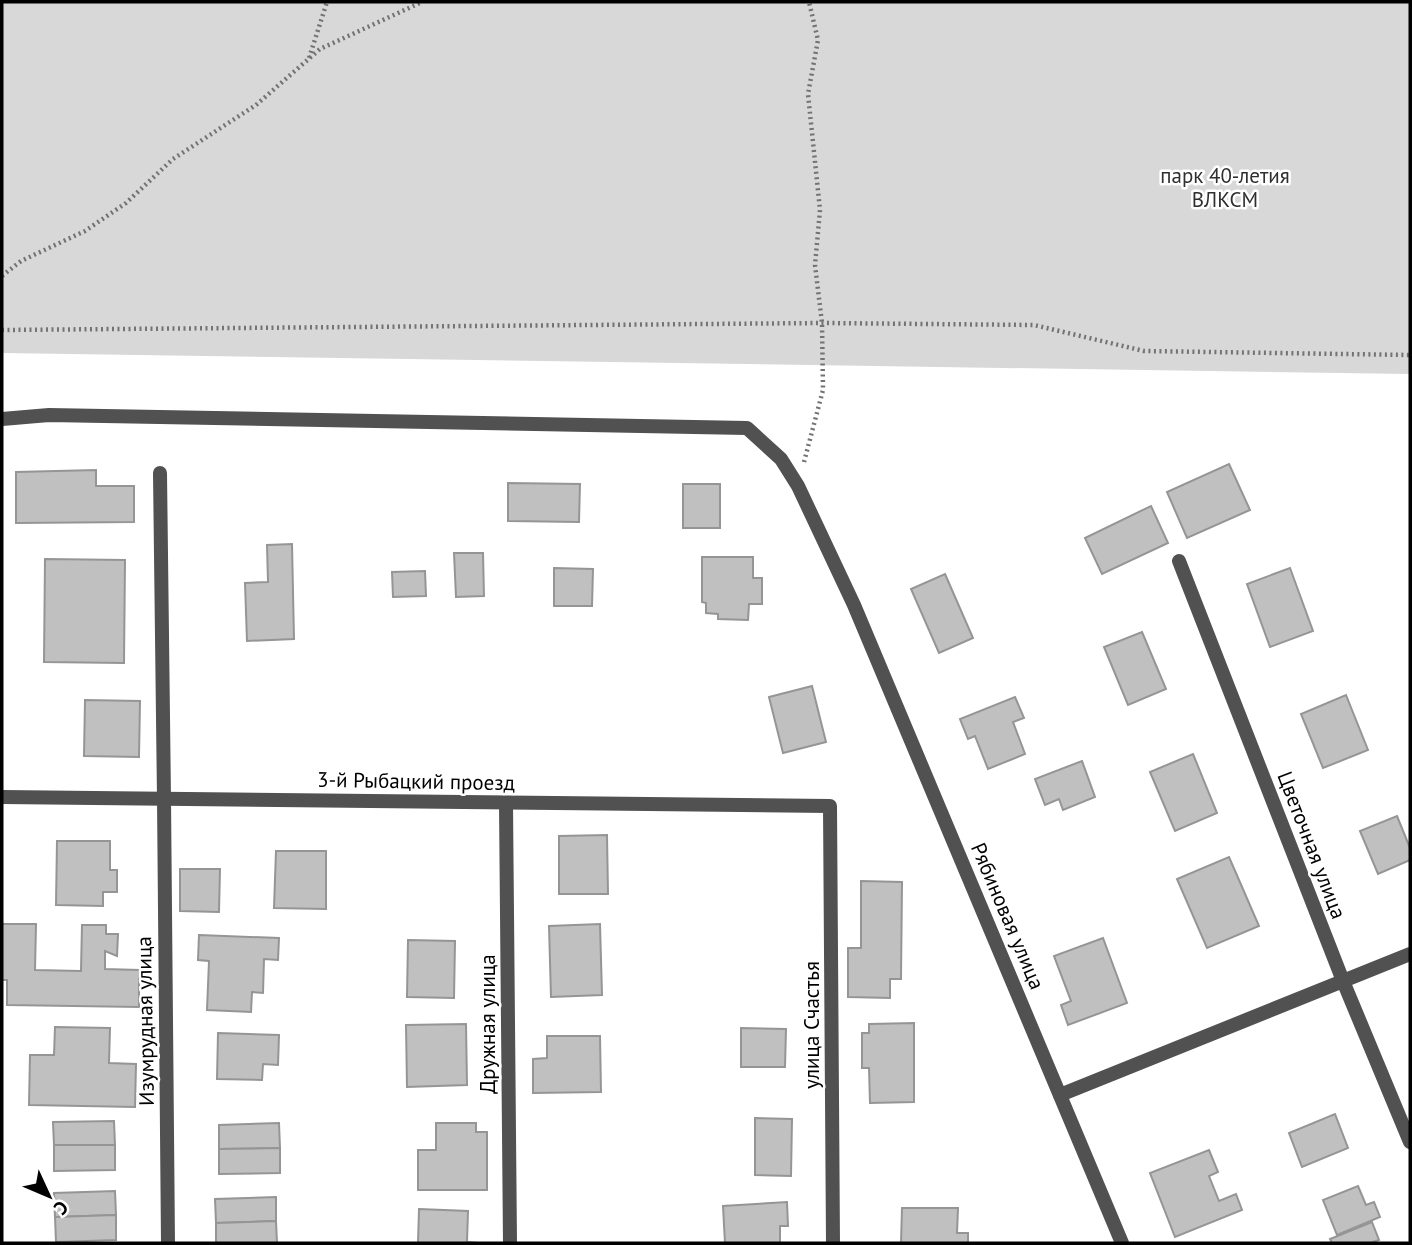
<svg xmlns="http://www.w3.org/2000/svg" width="1412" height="1245" viewBox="0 0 1412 1245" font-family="'PT Sans',sans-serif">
	<rect width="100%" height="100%" fill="#fff"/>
	<!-- green -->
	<path fill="#d8d8d8" d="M2 2H1410V374L2 353Z"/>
	<!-- building -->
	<g fill="#c0c0c0" stroke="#959595" stroke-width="2">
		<path d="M1229 464 1250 510 1187 538 1167 492Z"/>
		<path d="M96 470V486H134V522L16 523V472Z"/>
		<path d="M508 483 580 484 579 522 508 521Z"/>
		<rect x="683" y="484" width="37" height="44"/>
		<path d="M1151 506 1168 543 1102 574 1085 538Z"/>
		<path d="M292 544 294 639 247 641 245 583 268 582 267 545Z"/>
		<path d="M454 553H483L484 596 456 597Z"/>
		<path d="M702 557H753V578H762V604H749L748 620 718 619V614L706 613V603L702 602Z"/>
		<path d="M45 559 125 560 124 663 44 662Z"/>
		<path d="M554 568 593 569 592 606H554Z"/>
		<path d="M1290 568 1313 631 1270 647 1247 584Z"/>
		<path d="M425 571 426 596 393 597 392 572Z"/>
		<path d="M945 574 973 638 939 653 911 589Z"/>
		<path d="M1142 632 1166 689 1128 705 1104 647Z"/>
		<path d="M812 686 826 742 783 753 769 697Z"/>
		<path d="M1346 695 1368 750 1323 768 1301 714Z"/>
		<path d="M1015 697 1024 718 1013 722 1025 754 988 769 975 736 968 739 960 719Z"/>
		<path d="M85 700 140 701 139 757 84 756Z"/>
		<path d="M1193 754 1217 813 1175 831 1150 772Z"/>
		<path d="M1082 761 1095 797 1063 810 1059 799 1045 805 1035 779Z"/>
		<path d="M1397 816 1410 848V860L1378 874 1360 831Z"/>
		<path d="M607 835 608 894H559V836Z"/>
		<path d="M57 841H110V870H117V892H103V906L56 905Z"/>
		<path d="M276 851H326V909L274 908Z"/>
		<path d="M1229 857 1259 926 1207 948 1177 879Z"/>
		<path d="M180 869H220L219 912 180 911Z"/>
		<path d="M861 881 902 882 901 979H890V998L848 997V948H861Z"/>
		<path d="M2 924H36L35 970 81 971 82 925H106V934H118L117 956 105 951V969L139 970V1007L7 1005V980H2Z"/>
		<path d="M600 924 602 995 551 997 549 926Z"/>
		<path d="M199 935 279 938 278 960 264 959 263 993 252 992 251 1012 207 1010 209 961 198 960Z"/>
		<path d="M1103 938 1127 1003 1068 1025 1061 1005 1071 1001 1054 956Z"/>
		<path d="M408 940 455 941 454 998 407 997Z"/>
		<path d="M914 1023V1102L870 1103 869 1068H862V1033H869V1024Z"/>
		<path d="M466 1024 467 1085 407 1087 406 1025Z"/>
		<path d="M55 1027 110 1028 109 1063 136 1064 135 1107 29 1105 30 1055H54Z"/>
		<path d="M741 1028 786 1029 785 1067H741Z"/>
		<path d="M218 1033 279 1035 278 1065 263 1064 262 1080 217 1079Z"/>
		<path d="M547 1036H600L601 1092 533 1093V1059L547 1058Z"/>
		<path d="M1335 1114 1348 1148 1302 1167 1289 1133Z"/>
		<path d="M755 1118 792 1119 791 1176 755 1175Z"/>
		<path d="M114 1121 115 1145H54L53 1122Z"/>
		<path d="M279 1123 280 1148 219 1149V1125Z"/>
		<path d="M436 1123H476V1132H487V1190H418V1150H436Z"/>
		<path d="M54 1145H115V1170L54 1171Z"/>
		<path d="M280 1148V1173L219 1174V1149Z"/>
		<path d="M1209 1150 1218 1172 1209 1176 1219 1201 1236 1194 1242 1210 1175 1237 1150 1173Z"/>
		<path d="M1358 1186 1366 1205 1374 1202 1380 1217 1337 1235 1323 1200Z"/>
		<path d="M115 1191 116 1215 55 1217 54 1193Z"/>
		<path d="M276 1197V1221L216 1223 215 1199Z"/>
		<path d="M787 1202 788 1226H780V1243H725L723 1206Z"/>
		<path d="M902 1208H958L957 1233H968V1243H874H901Z"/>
		<path d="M419 1209 468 1211 467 1242 478 1243H418Z"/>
		<path d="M116 1215V1240L56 1242 55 1217Z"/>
		<path d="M276 1221 277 1243H216V1223Z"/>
		<path d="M1372 1222 1379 1240 1370 1243H1332L1330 1239Z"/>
	</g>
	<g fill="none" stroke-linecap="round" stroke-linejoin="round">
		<!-- path -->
		<g stroke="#737373" stroke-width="4.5" stroke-dasharray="2 3.5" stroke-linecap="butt">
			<path d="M309 58 327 2"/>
			<path d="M2 276 21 261 85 231 126 203 173 159 256 105 320 49 422 2"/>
			<path d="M2 330 822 323 1034 325 1144 351 1410 355"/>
			<path d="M804 462 823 390 822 323 815 265 820 210 808 94 818 40 809 2"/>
		</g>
		<!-- lane -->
		<path stroke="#515151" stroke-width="14" d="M160 473 164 799"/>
		<!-- street -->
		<g stroke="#515151" stroke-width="14">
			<path d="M2 419 49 415 747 428 781 459 798 486 854 605 1122 1243"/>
			<path d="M1179 561 1343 981 1410 1142"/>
			<path d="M2 797 830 806 833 1243"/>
			<path d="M164 799 168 1243"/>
			<path d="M506 804 510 1243"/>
			<path d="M1060 1095 1410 954"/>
		</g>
	</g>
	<g text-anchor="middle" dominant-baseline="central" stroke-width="5" stroke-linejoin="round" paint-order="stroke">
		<!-- park labels -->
		<g font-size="21" fill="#2f2f2f" stroke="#fff">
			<text x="1225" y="175">парк 40-летия<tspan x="1225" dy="24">ВЛКСМ</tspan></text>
		</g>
		<!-- street labels -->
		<g font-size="21" fill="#000" stroke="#fff">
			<text transform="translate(416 781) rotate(1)">3-й Рыбацкий проезд</text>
			<text transform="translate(1312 845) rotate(69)">Цветочная улица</text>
			<text transform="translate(1008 916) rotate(67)">Рябиновая улица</text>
			<text transform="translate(145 1021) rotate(-91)">Изумрудная улица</text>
			<text transform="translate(487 1024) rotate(-90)">Дружная улица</text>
			<text transform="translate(811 1025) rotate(-90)">улица Счастья</text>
		</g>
	</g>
	<!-- border -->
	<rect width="1412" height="1245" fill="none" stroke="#000000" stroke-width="7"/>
	<!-- north arrow -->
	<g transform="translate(49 1196) rotate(134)" stroke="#ffffff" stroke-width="5" paint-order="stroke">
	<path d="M0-5L12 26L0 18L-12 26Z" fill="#000000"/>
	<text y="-10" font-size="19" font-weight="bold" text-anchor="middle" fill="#000000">С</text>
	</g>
</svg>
